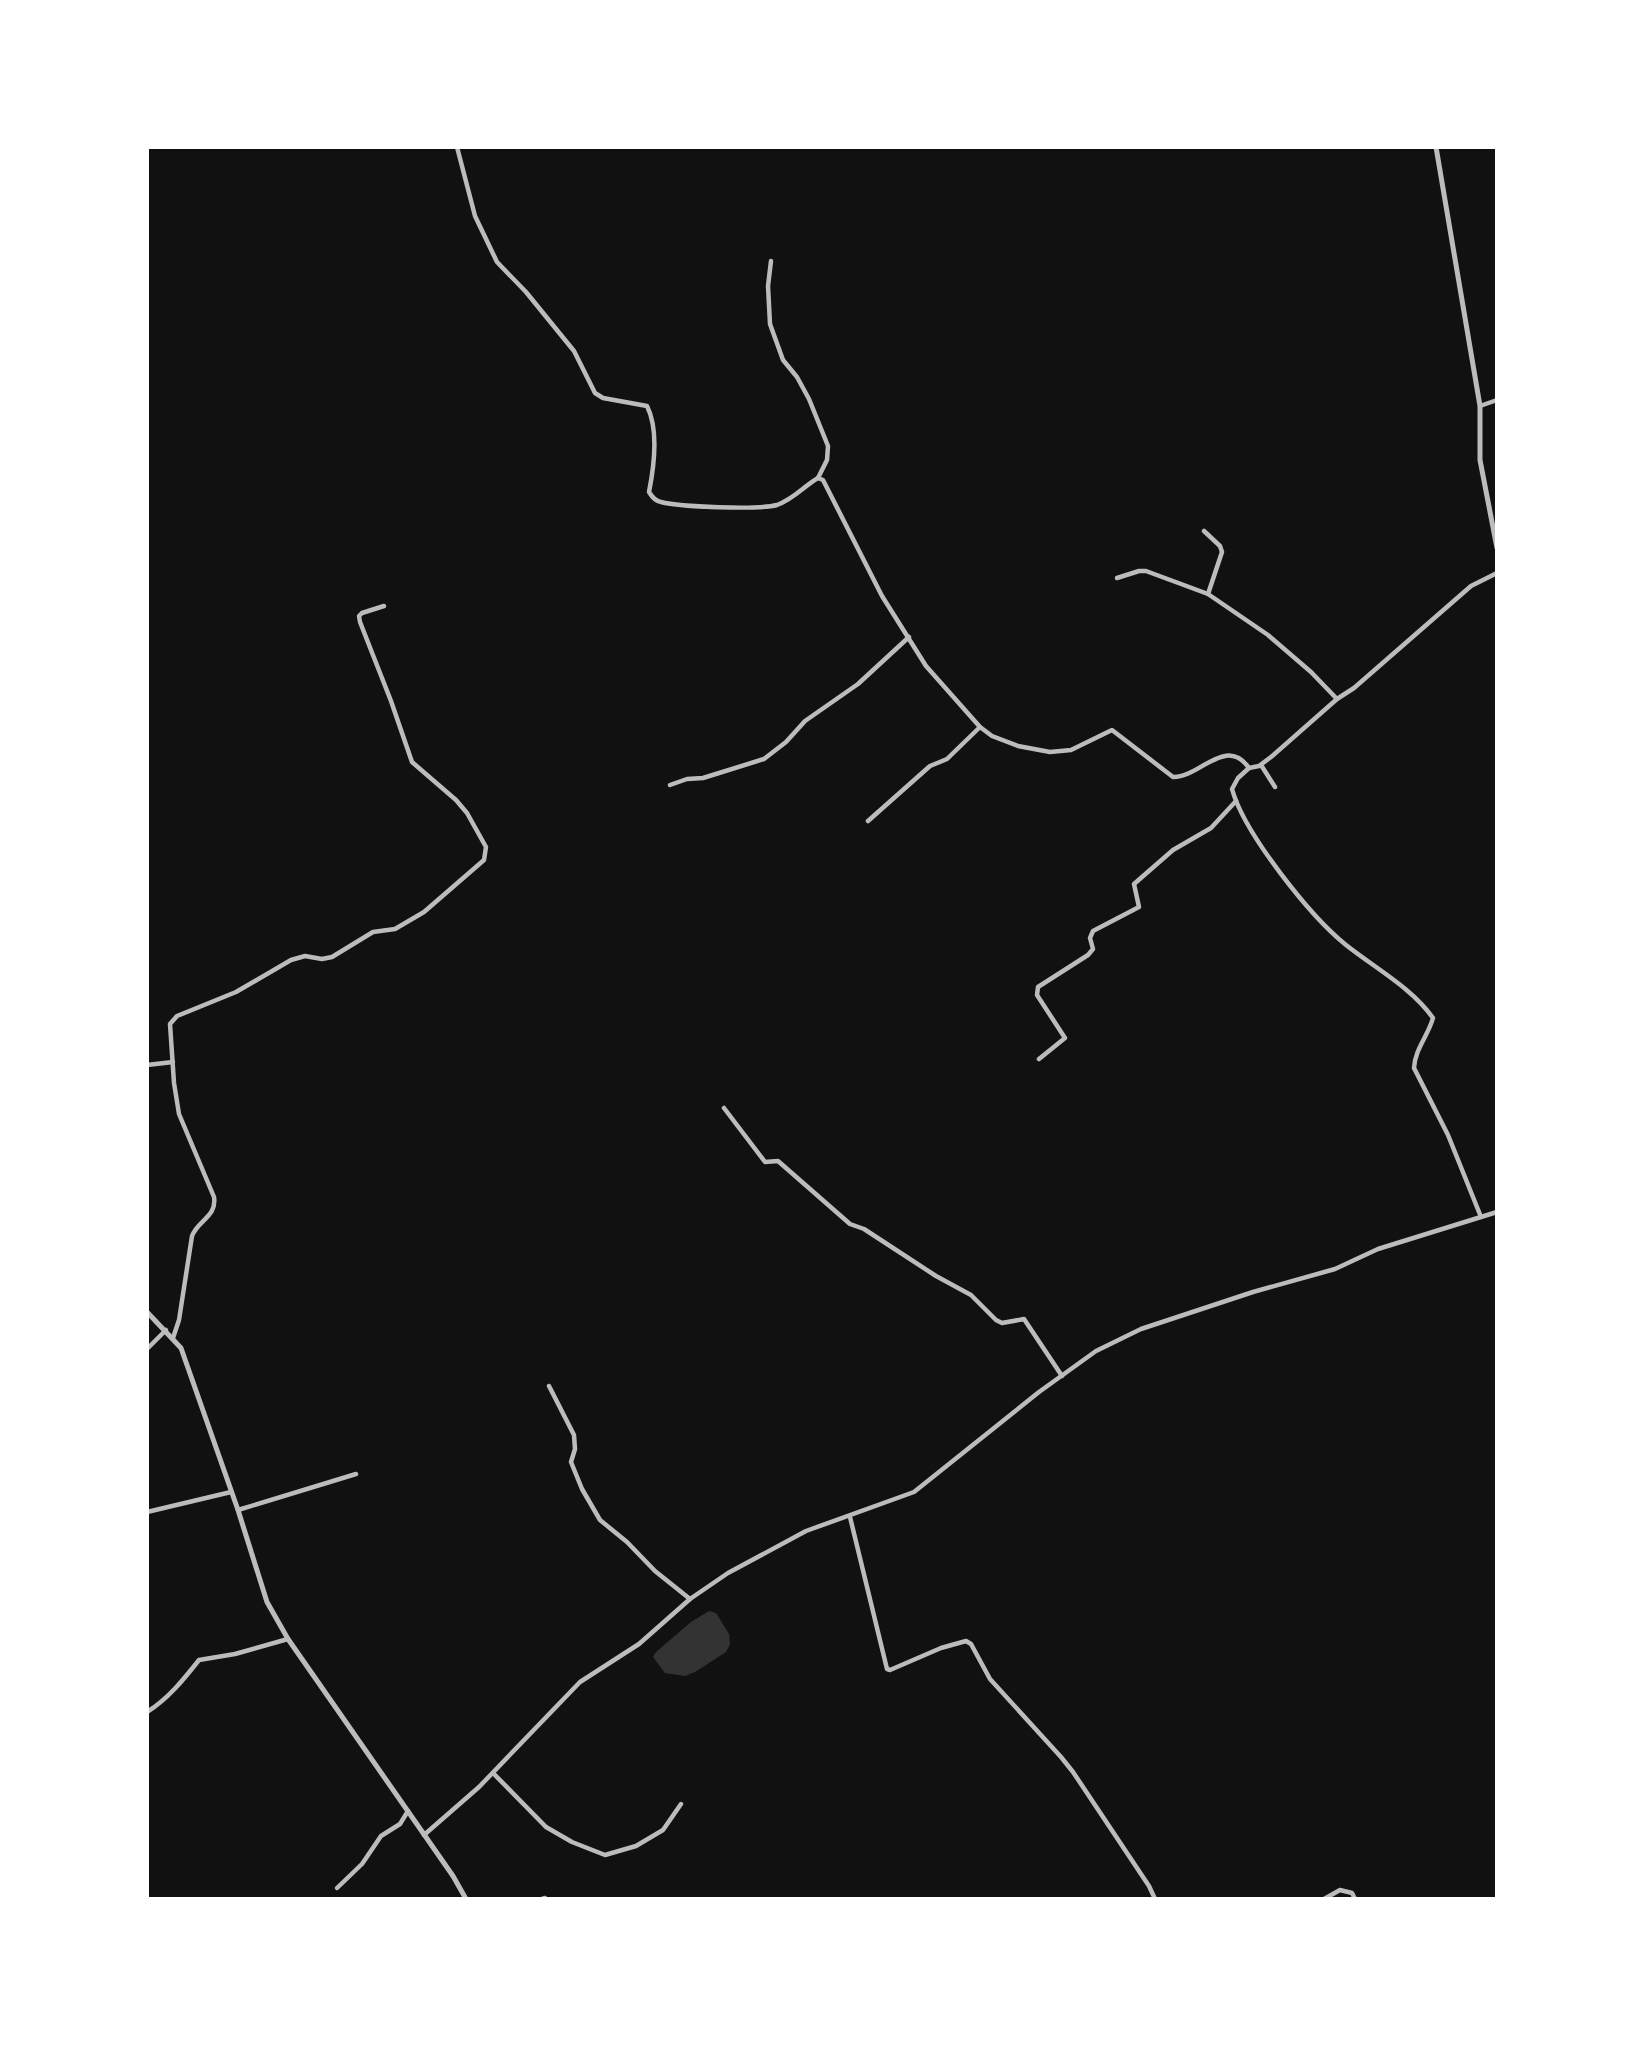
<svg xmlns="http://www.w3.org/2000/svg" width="1644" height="2046" viewBox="0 0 1644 2046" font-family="Jost,sans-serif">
	<rect width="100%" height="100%" fill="#111"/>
	<!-- water -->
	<path fill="#333" d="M709 1611 716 1613 729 1634 730 1644 726 1652 695 1672 685 1676 665 1673 653 1657 656 1652 691 1622Z"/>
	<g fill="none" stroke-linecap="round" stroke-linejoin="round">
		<!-- minor -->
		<g stroke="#bcbcbc" stroke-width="4.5">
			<path d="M457 147 475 216 497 262 526 292 574 351 595 393 603 398 647 406C659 430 654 467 649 492 652 497 655 501 661 502 680 507 758 510 777 505 794 499 804 486 818 478L823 480 882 596 926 666 980 727 992 736 1018 746 1050 752 1071 750 1112 730 1173 777C1199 778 1226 735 1249 768L1238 778 1232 789C1244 833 1310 916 1346 945 1375 968 1412 988 1433 1018 1428 1036 1415 1049 1414 1068L1448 1135 1481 1217"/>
			<path d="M771 261 768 286 770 324 783 360 797 377 809 399 828 446 827 460 818 478"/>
			<path d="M1480 406 1497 400"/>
			<path d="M1204 531 1220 546 1222 552 1208 594 1268 635 1311 672 1337 699"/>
			<path d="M1117 578 1139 571H1146L1208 594"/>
			<path d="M1261 765 1275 787"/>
			<path d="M1249 768 1259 766 1271 757 1337 699 1354 688 1471 586 1497 573"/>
			<path d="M670 785 687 779 703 778 764 759 786 742 805 721 858 684 909 637"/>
			<path d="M868 821 930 766 947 759 980 727"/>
			<path d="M1039 1059 1065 1038 1037 995 1038 987 1088 955 1093 949 1090 938 1093 931 1139 907 1134 884 1173 850 1211 828 1236 801"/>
			<path d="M147 1065 173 1062"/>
			<path d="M724 1108 765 1162 778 1161 850 1224 864 1229 936 1276 971 1295 996 1320 1002 1323 1024 1319 1062 1376"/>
			<path d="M173 1338 179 1320 192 1236C198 1220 217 1217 214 1197L179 1114 174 1083 170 1024 177 1016 236 992 291 960 305 956 322 959 332 957 373 932 395 929 424 912 484 860 486 847 467 813 456 800 412 762 391 701 360 622 359 616 362 613 384 606"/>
			<path d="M147 1349 166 1330"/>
			<path d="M549 1386 574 1435 575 1449 571 1462 582 1489 600 1520 627 1542 655 1571 690 1599"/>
			<path d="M238 1510 356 1474"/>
			<path d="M147 1512 231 1492"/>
			<path d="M850 1517 887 1669 890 1670 941 1648 966 1641 971 1644 990 1679 1061 1757 1073 1772 1149 1886 1155 1899"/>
			<path d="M147 1712C168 1699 184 1679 199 1660L235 1654 288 1639"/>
			<path d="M493 1773 546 1827 572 1842 605 1855 636 1846 663 1830 681 1804"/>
			<path d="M424 1835 479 1787 580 1682 639 1644 690 1599 728 1573 806 1531 914 1492 1039 1392 1096 1351 1141 1329 1253 1292 1335 1269 1378 1249 1497 1212"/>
			<path d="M337 1888 362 1864 381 1836 400 1824 408 1811"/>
			<path d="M542 1899 545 1898"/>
			<path d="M1324 1899 1340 1890 1352 1893 1355 1899"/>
		</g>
		<!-- tertiary -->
		<g stroke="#bcbcbc" stroke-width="5">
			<path d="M1436 147 1480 406V460L1497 548"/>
			<path d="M147 1312 181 1348 238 1510 267 1602 288 1639 453 1876 466 1899"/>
		</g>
	</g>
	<!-- border -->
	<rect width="1644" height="2046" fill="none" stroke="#ffffff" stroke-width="298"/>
</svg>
